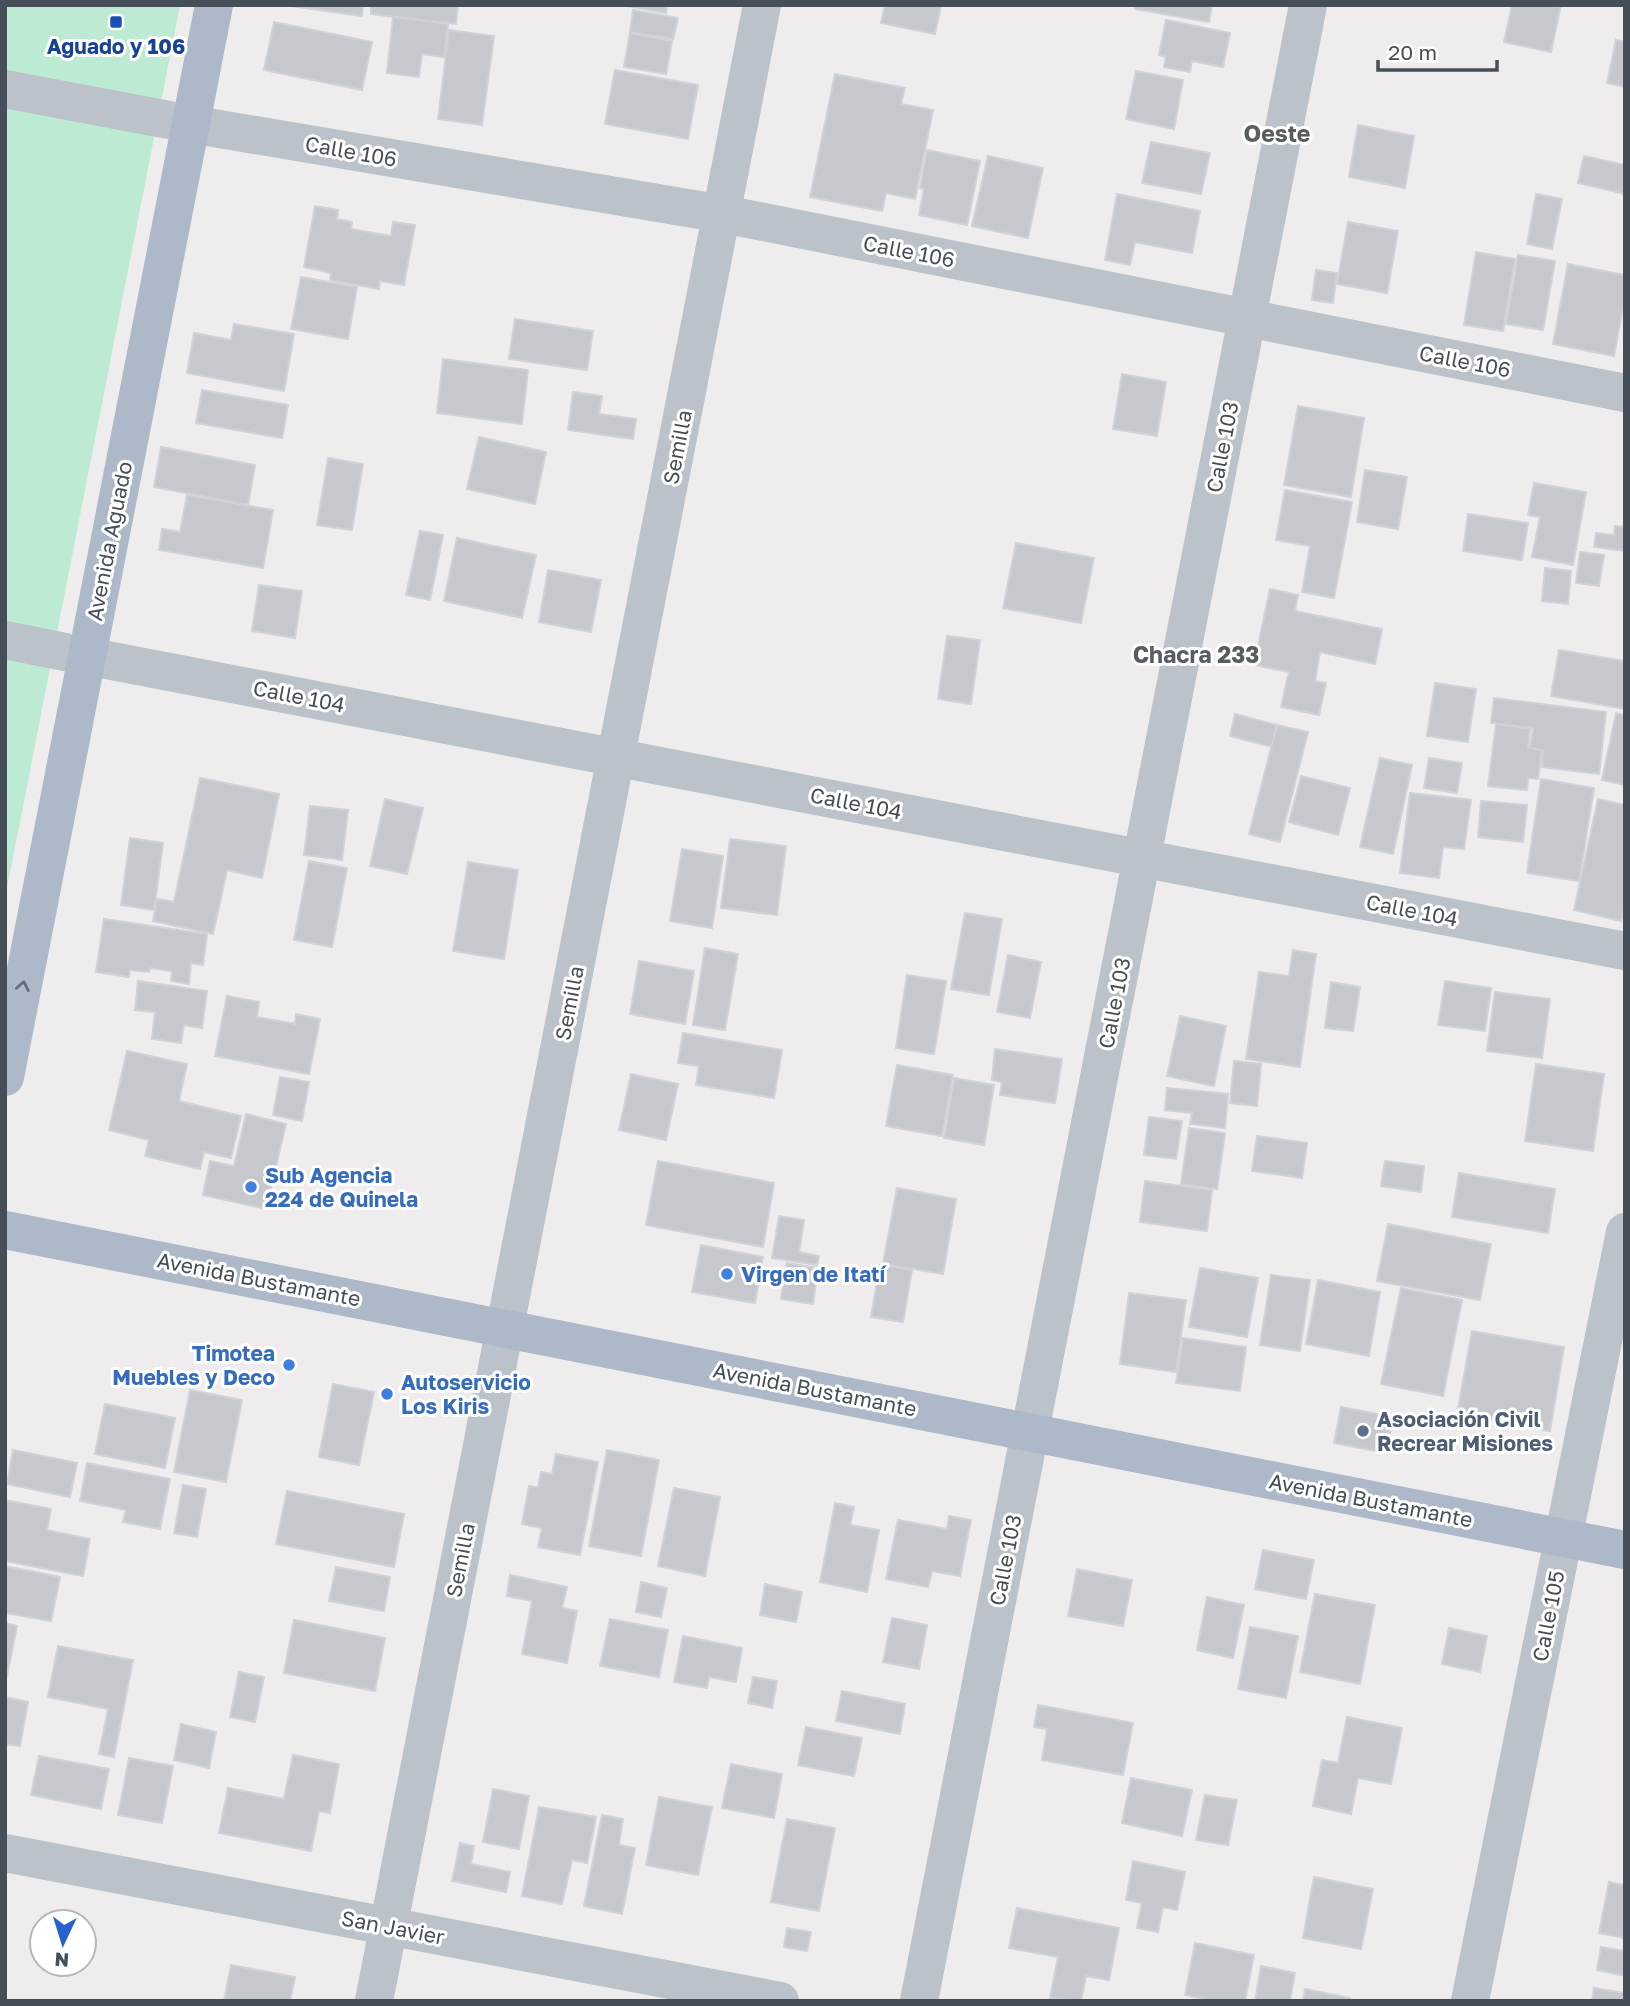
<svg xmlns="http://www.w3.org/2000/svg" width="1630" height="2006" viewBox="0 0 1630 2006" font-family="'Golos Text',sans-serif">
	<rect width="100%" height="100%" fill="#eeecec"/>
	<!-- green -->
	<path fill="#bcead2" d="M5 5H180L5 898Z"/>
	<!-- building -->
	<g fill="#c7c7ce" stroke="#d0d2d7" stroke-width="2">
		<path d="M284 5H363L362 16Z"/>
		<path d="M371 5H458L456 24 371 14Z"/>
		<path d="M622 5H667L666 13Z"/>
		<path d="M885 5H941L935 34 881 23Z"/>
		<path d="M1135 5H1212L1209 22 1135 9Z"/>
		<path d="M1512 5H1561L1551 52 1504 42Z"/>
		<path d="M633 10 678 18 673 39 630 32Z"/>
		<path d="M393 17 448 24 444 57 422 54 419 77 387 73Z"/>
		<path d="M1166 20 1230 33 1223 67 1192 61 1190 72 1164 67 1166 57 1159 55Z"/>
		<path d="M274 22 372 42 362 90 264 70Z"/>
		<path d="M449 30 494 36 482 125 438 119Z"/>
		<path d="M630 33 672 41 666 74 624 67Z"/>
		<path d="M1616 40 1625 42V87L1607 83Z"/>
		<path d="M615 70 698 85 688 139 605 124Z"/>
		<path d="M1136 71 1183 80 1174 129 1126 119Z"/>
		<path d="M835 74 905 88 901 104 933 110 915 199 886 193 882 211 810 197Z"/>
		<path d="M1358 125 1414 136 1405 188 1349 177Z"/>
		<path d="M1151 142 1210 153 1201 194 1142 183Z"/>
		<path d="M927 150 980 161 967 225 919 215 924 189 920 188Z"/>
		<path d="M988 156 1043 168 1028 238 972 226Z"/>
		<path d="M1584 156 1625 165V194L1578 183Z"/>
		<path d="M1117 194 1200 211 1192 253 1135 242 1130 265 1105 260Z"/>
		<path d="M1536 194 1562 199 1552 249 1527 244Z"/>
		<path d="M315 206 338 210 337 219 352 222 351 229 391 236 393 222 415 225 404 285 380 281 379 289 330 280 331 273 304 267Z"/>
		<path d="M1348 222 1398 231 1387 293 1337 284Z"/>
		<path d="M1476 252 1515 259 1503 331 1464 325Z"/>
		<path d="M1518 255 1555 261 1543 330 1506 324Z"/>
		<path d="M1568 264 1625 275V296L1614 356 1553 344Z"/>
		<path d="M1316 270 1337 273 1333 303 1312 300Z"/>
		<path d="M301 277 357 287 348 339 291 329Z"/>
		<path d="M515 319 593 331 587 370 509 359Z"/>
		<path d="M234 324 294 334 284 391 187 373 194 333 231 340Z"/>
		<path d="M443 359 528 370 522 424 437 413Z"/>
		<path d="M1122 374 1166 382 1157 436 1113 429Z"/>
		<path d="M202 390 288 405 282 438 196 423Z"/>
		<path d="M573 392 602 396 599 414 636 419 633 439 568 430Z"/>
		<path d="M1298 406 1364 418 1351 497 1284 485Z"/>
		<path d="M479 437 546 452 535 504 467 489Z"/>
		<path d="M161 447 255 465 248 505 154 487Z"/>
		<path d="M328 458 363 464 352 530 317 525Z"/>
		<path d="M1365 470 1407 477 1398 529 1357 522Z"/>
		<path d="M1534 483 1586 492 1573 565 1532 557 1540 517 1528 515Z"/>
		<path d="M1285 490 1352 502 1334 598 1302 592 1310 546 1276 540Z"/>
		<path d="M187 495 273 510 263 568 159 550 162 529 180 532Z"/>
		<path d="M1468 514 1528 523 1522 560 1463 551Z"/>
		<path d="M1615 526 1625 527V551L1594 547 1596 533 1614 535Z"/>
		<path d="M420 531 443 535 430 600 406 595Z"/>
		<path d="M457 538 536 555 522 618 444 601Z"/>
		<path d="M1016 543 1094 558 1081 623 1003 608Z"/>
		<path d="M1580 552 1604 555 1599 586 1576 583Z"/>
		<path d="M1545 568 1571 571 1568 604 1542 601Z"/>
		<path d="M548 570 601 580 591 632 539 622Z"/>
		<path d="M259 585 302 591 295 638 252 631Z"/>
		<path d="M1270 589 1298 595 1295 611 1382 629 1375 664 1320 652 1315 681 1326 683 1319 715 1281 707 1289 672 1254 665Z"/>
		<path d="M947 636 980 640 971 704 938 699Z"/>
		<path d="M1559 650 1625 661V709L1551 696Z"/>
		<path d="M1435 683 1476 689 1468 742 1427 736Z"/>
		<path d="M1494 698 1606 712 1599 774 1542 767 1543 750 1530 748 1533 728 1491 723Z"/>
		<path d="M1616 713 1625 715V785L1602 780Z"/>
		<path d="M1235 714 1277 725 1272 747 1230 736Z"/>
		<path d="M1496 724 1530 729 1528 748 1542 750 1538 779 1528 778 1527 790 1488 786Z"/>
		<path d="M1277 725 1308 732 1280 842 1249 834Z"/>
		<path d="M1380 758 1412 765 1393 854 1360 847Z"/>
		<path d="M1429 758 1462 763 1457 793 1424 788Z"/>
		<path d="M1301 776 1350 788 1338 835 1289 822Z"/>
		<path d="M200 778 279 794 262 878 227 870 213 934 153 921 157 899 174 902Z"/>
		<path d="M1541 779 1594 788 1579 881 1527 873Z"/>
		<path d="M1410 793 1471 800 1464 849 1443 847 1439 878 1400 873Z"/>
		<path d="M385 799 423 808 407 874 370 866Z"/>
		<path d="M1598 799 1625 805V902L1621 921 1574 910Z"/>
		<path d="M1481 801 1527 805 1523 842 1478 837Z"/>
		<path d="M310 806 348 810 342 860 304 855Z"/>
		<path d="M130 838 163 843 154 910 121 905Z"/>
		<path d="M730 839 786 846 777 915 721 908Z"/>
		<path d="M682 849 723 856 712 928 670 921Z"/>
		<path d="M309 861 347 868 332 947 294 940Z"/>
		<path d="M468 862 518 870 504 959 453 951Z"/>
		<path d="M965 913 1002 919 989 995 951 989Z"/>
		<path d="M104 919 207 934 203 965 191 963 189 984 171 981 172 971 150 968 149 972 130 970 129 977 96 972Z"/>
		<path d="M705 948 738 954 725 1030 693 1025Z"/>
		<path d="M1293 950 1316 954 1300 1067 1246 1059 1259 972 1289 976Z"/>
		<path d="M1008 955 1041 962 1030 1018 997 1012Z"/>
		<path d="M639 961 694 971 685 1024 630 1014Z"/>
		<path d="M907 975 946 981 934 1054 896 1048Z"/>
		<path d="M138 981 207 991 202 1028 184 1025 181 1043 152 1039 155 1012 135 1010Z"/>
		<path d="M1445 981 1491 988 1485 1031 1438 1025Z"/>
		<path d="M1331 982 1360 987 1353 1031 1325 1028Z"/>
		<path d="M1495 992 1550 999 1542 1058 1487 1051Z"/>
		<path d="M227 996 259 1002 257 1017 295 1024 296 1014 320 1019 309 1074 215 1056Z"/>
		<path d="M1180 1016 1226 1026 1214 1086 1167 1076Z"/>
		<path d="M683 1033 782 1050 774 1098 696 1085 699 1066 678 1063Z"/>
		<path d="M995 1049 1062 1059 1055 1103 1000 1095 1002 1082 992 1080Z"/>
		<path d="M127 1051 187 1064 179 1101 241 1116 231 1158 204 1152 200 1169 145 1156 149 1140 109 1130Z"/>
		<path d="M1234 1061 1261 1064 1257 1106 1230 1103Z"/>
		<path d="M1536 1064 1604 1074 1593 1151 1525 1141Z"/>
		<path d="M897 1065 953 1075 942 1136 886 1126Z"/>
		<path d="M631 1074 678 1084 666 1140 619 1130Z"/>
		<path d="M280 1077 309 1082 302 1121 273 1115Z"/>
		<path d="M954 1078 994 1085 984 1145 944 1138Z"/>
		<path d="M1167 1088 1228 1094 1225 1128 1190 1124 1192 1113 1165 1110Z"/>
		<path d="M246 1114 286 1124 266 1209 203 1195 210 1161 234 1166Z"/>
		<path d="M1149 1117 1182 1121 1176 1159 1144 1155Z"/>
		<path d="M1189 1128 1225 1133 1217 1189 1181 1184Z"/>
		<path d="M1257 1136 1307 1143 1302 1178 1252 1171Z"/>
		<path d="M658 1161 774 1183 763 1247 646 1225Z"/>
		<path d="M1385 1161 1424 1166 1421 1192 1381 1186Z"/>
		<path d="M1459 1173 1555 1189 1548 1233 1452 1217Z"/>
		<path d="M1145 1181 1212 1190 1207 1231 1140 1222Z"/>
		<path d="M897 1188 956 1199 943 1274 883 1264Z"/>
		<path d="M779 1216 804 1220 799 1252 819 1256 817 1265 772 1258Z"/>
		<path d="M1388 1224 1491 1244 1480 1300 1377 1281Z"/>
		<path d="M701 1245 763 1257 755 1303 692 1292Z"/>
		<path d="M787 1263 818 1268 813 1304 781 1299Z"/>
		<path d="M880 1265 912 1270 903 1322 871 1317Z"/>
		<path d="M1200 1268 1258 1278 1247 1337 1189 1327Z"/>
		<path d="M1271 1275 1310 1280 1300 1351 1260 1345Z"/>
		<path d="M1318 1280 1380 1292 1369 1356 1306 1344Z"/>
		<path d="M1401 1288 1462 1300 1443 1396 1381 1384Z"/>
		<path d="M1129 1293 1186 1300 1176 1372 1120 1364Z"/>
		<path d="M1472 1331 1564 1347 1550 1431 1457 1415Z"/>
		<path d="M1183 1338 1246 1347 1240 1391 1176 1383Z"/>
		<path d="M333 1384 374 1392 359 1465 319 1457Z"/>
		<path d="M190 1390 242 1400 226 1482 174 1472Z"/>
		<path d="M105 1404 175 1418 165 1468 95 1454Z"/>
		<path d="M1341 1407 1393 1417 1386 1453 1334 1443Z"/>
		<path d="M13 1450 77 1463 70 1497 7 1484Z"/>
		<path d="M607 1450 659 1460 641 1556 589 1546Z"/>
		<path d="M556 1454 598 1462 580 1555 538 1547 542 1528 522 1524 529 1486 538 1487 541 1472 552 1474Z"/>
		<path d="M87 1463 170 1479 160 1529 123 1522 126 1510 80 1501Z"/>
		<path d="M183 1485 206 1489 197 1537 174 1533Z"/>
		<path d="M674 1488 720 1497 705 1576 658 1566Z"/>
		<path d="M287 1491 404 1514 394 1567 276 1544Z"/>
		<path d="M5 1500 51 1509 47 1530 90 1539 83 1576 5 1561Z"/>
		<path d="M835 1503 854 1507 850 1525 879 1530 867 1592 820 1582Z"/>
		<path d="M949 1516 971 1520 960 1576 932 1571 928 1587 886 1579 898 1520 947 1529Z"/>
		<path d="M1263 1550 1314 1560 1306 1599 1255 1589Z"/>
		<path d="M5 1566 60 1577 51 1621 5 1613Z"/>
		<path d="M336 1567 390 1577 384 1611 329 1601Z"/>
		<path d="M1077 1569 1132 1580 1123 1626 1068 1616Z"/>
		<path d="M510 1575 567 1587 562 1608 577 1611 567 1663 522 1654 532 1601 507 1596Z"/>
		<path d="M641 1582 667 1588 661 1617 636 1612Z"/>
		<path d="M765 1584 802 1592 796 1622 760 1615Z"/>
		<path d="M1315 1594 1375 1605 1360 1684 1300 1672Z"/>
		<path d="M1207 1597 1244 1605 1233 1658 1197 1650Z"/>
		<path d="M892 1618 927 1625 919 1669 883 1662Z"/>
		<path d="M610 1619 668 1630 659 1677 600 1666Z"/>
		<path d="M294 1620 385 1638 375 1691 284 1673Z"/>
		<path d="M5 1623 17 1626 7 1676H5Z"/>
		<path d="M1250 1627 1298 1636 1286 1698 1238 1689Z"/>
		<path d="M1449 1628 1487 1636 1480 1672 1442 1664Z"/>
		<path d="M683 1636 742 1648 736 1682 709 1677 707 1688 674 1682Z"/>
		<path d="M58 1646 133 1660 114 1757 99 1754 108 1709 48 1697Z"/>
		<path d="M239 1672 264 1677 255 1722 230 1717Z"/>
		<path d="M753 1677 777 1681 772 1708 748 1703Z"/>
		<path d="M842 1691 905 1704 900 1734 836 1721Z"/>
		<path d="M5 1697 28 1702 20 1746 5 1744Z"/>
		<path d="M1038 1705 1133 1723 1123 1775 1042 1760 1047 1729 1034 1727Z"/>
		<path d="M1347 1717 1402 1728 1391 1784 1358 1778 1351 1814 1313 1806 1322 1760 1338 1763Z"/>
		<path d="M181 1724 216 1732 209 1768 174 1760Z"/>
		<path d="M806 1727 862 1738 854 1776 798 1765Z"/>
		<path d="M293 1755 339 1764 330 1813 319 1811 311 1851 219 1833 228 1788 284 1799Z"/>
		<path d="M39 1756 109 1769 101 1809 31 1795Z"/>
		<path d="M129 1758 173 1766 162 1823 118 1815Z"/>
		<path d="M731 1764 782 1774 774 1818 722 1808Z"/>
		<path d="M1131 1778 1192 1790 1182 1836 1122 1823Z"/>
		<path d="M493 1789 529 1796 519 1849 483 1842Z"/>
		<path d="M1205 1795 1237 1800 1228 1845 1196 1840Z"/>
		<path d="M659 1797 712 1807 698 1875 646 1865Z"/>
		<path d="M539 1807 596 1817 587 1863 572 1860 562 1904 522 1896Z"/>
		<path d="M602 1815 623 1819 619 1845 635 1848 622 1914 584 1906Z"/>
		<path d="M787 1819 835 1828 819 1911 771 1902Z"/>
		<path d="M460 1843 474 1846 471 1864 510 1872 506 1892 452 1881Z"/>
		<path d="M1133 1861 1185 1872 1177 1910 1163 1907 1158 1932 1137 1928 1142 1903 1126 1900Z"/>
		<path d="M1314 1877 1373 1889 1361 1949 1303 1938Z"/>
		<path d="M1609 1882 1625 1885V1938L1599 1933Z"/>
		<path d="M1017 1908 1119 1928 1109 1980 1086 1976 1081 2001 1050 1998 1058 1957 1009 1948Z"/>
		<path d="M787 1928 811 1932 807 1951 784 1947Z"/>
		<path d="M1195 1943 1254 1955 1245 2001H1215L1185 1995Z"/>
		<path d="M1601 1947 1625 1951V1976L1597 1970Z"/>
		<path d="M231 1965 295 1977 290 2001H224Z"/>
		<path d="M1261 1966 1295 1973 1290 2001H1255Z"/>
		<path d="M1594 1988 1625 1993V2001H1592Z"/>
		<path d="M1305 1989 1350 1998V2001H1303Z"/>
	</g>
	<g fill="none" stroke-linecap="round" stroke-linejoin="round">
		<!-- minor -->
		<g stroke="#bbc2ca" stroke-width="38">
			<path d="M5 89 169 120"/>
			<path d="M190 124 723 214 1625 393"/>
			<path d="M5 640 65 652"/>
			<path d="M86 656 1625 951"/>
			<path d="M5 1853 780 2001"/>
			<path d="M374 2001 762 5"/>
			<path d="M919 2001 1308 5"/>
			<path d="M1470 2001 1625 1232"/>
		</g>
		<!-- major -->
		<g stroke="#adb9c9" stroke-width="38">
			<path d="M5 1077 214 5"/>
			<path d="M5 1230 1625 1550"/>
		</g>
	</g>
	<!-- one-way arrows -->
	<defs><path id="oneway-chevron" d="M-2-3.5L2.5 0L-2 3.5" fill="none" stroke-width="1.6" stroke-linecap="round" stroke-linejoin="round" transform="scale(1.75)"/></defs>
	<use stroke="#656e79" href="#oneway-chevron" transform="translate(23 986) rotate(-79)"/>
	<!-- markers -->
	<rect fill="#1a4fb4" stroke="#fff" stroke-width="2.5" x="109" y="15" width="14" height="14" rx="3.5"/>
	<g fill="#3f7fe0" stroke="#fff" stroke-width="2.5">
		<circle cx="251" cy="1187" r="7"/>
		<circle cx="727" cy="1274" r="7"/>
		<circle cx="289" cy="1365" r="7"/>
		<circle cx="387" cy="1394" r="7"/>
	</g>
	<circle fill="#5c6f8a" stroke="#fff" stroke-width="2.5" cx="1363" cy="1431" r="7"/>
	<g text-anchor="middle" dominant-baseline="central" stroke-width="6" stroke-linejoin="round" paint-order="stroke">
		<!-- transit labels -->
		<g font-size="21" font-weight="bold" fill="#164399" stroke="#fff">
			<text x="116" y="46">Aguado y 106</text>
		</g>
		<!-- street labels -->
		<g font-size="21" fill="#464e57" stroke="#fff">
			<text transform="translate(351 151) rotate(10)">Calle 106</text>
			<text transform="translate(909 251) rotate(11)">Calle 106</text>
			<text transform="translate(1465 361) rotate(11)">Calle 106</text>
			<text transform="translate(677 447) rotate(-79)">Semilla</text>
			<text transform="translate(1222 447) rotate(-79)">Calle 103</text>
			<text transform="translate(109 541) rotate(-79)">Avenida Aguado</text>
			<text transform="translate(299 696) rotate(11)">Calle 104</text>
			<text transform="translate(856 803) rotate(11)">Calle 104</text>
			<text transform="translate(1412 910) rotate(11)">Calle 104</text>
			<text transform="translate(569 1003) rotate(-79)">Semilla</text>
			<text transform="translate(1114 1003) rotate(-79)">Calle 103</text>
			<text transform="translate(259 1279) rotate(11)">Avenida Bustamante</text>
			<text transform="translate(815 1389) rotate(11)">Avenida Bustamante</text>
			<text transform="translate(1371 1500) rotate(11)">Avenida Bustamante</text>
			<text transform="translate(460 1560) rotate(-79)">Semilla</text>
			<text transform="translate(1005 1560) rotate(-79)">Calle 103</text>
			<text transform="translate(1548 1616) rotate(-79)">Calle 105</text>
			<text transform="translate(393 1927) rotate(11)">San Javier</text>
		</g>
		<!-- shop labels -->
		<g font-size="21" font-weight="bold" fill="#366cbe" stroke="#fff" text-anchor="start">
			<text x="265" y="1175">Sub Agencia<tspan x="265" dy="24">224 de Quinela</tspan></text>
			<text x="741" y="1274">Virgen de Itatí</text>
			<text x="275" y="1353" text-anchor="end">Timotea<tspan x="275" dy="24">Muebles y Deco</tspan></text>
			<text x="401" y="1382">Autoservicio<tspan x="401" dy="24">Los Kiris</tspan></text>
		</g>
		<!-- service labels -->
		<g font-size="21" font-weight="bold" fill="#4e5e75" stroke="#fff" text-anchor="start">
			<text x="1377" y="1419">Asociación Civil<tspan x="1377" dy="24">Recrear Misiones</tspan></text>
		</g>
		<!-- neighbourhood labels -->
		<g font-size="23" font-weight="bold" fill="#595c60" stroke="#fff">
			<text x="1277" y="133">Oeste</text>
			<text x="1196" y="654">Chacra 233</text>
		</g>
	</g>
	<!-- border -->
	<rect width="1630" height="2006" fill="none" stroke="#464e57" stroke-width="14"/>
	<!-- north arrow -->
	<g transform="translate(63 1943) rotate(184)"><circle r="33" fill="#ffffff" stroke="#b5b8bc" stroke-width="2"/>
	<path d="M0-5L12 26L0 18L-12 26Z" fill="#2761ce"/>
	<text y="-10" font-size="19" font-weight="bold" text-anchor="middle" fill="#464e57">N</text>
	</g>
	<!-- scale -->
	<path d="M1378 60v10h119v-10" fill="none" stroke="#464e57" stroke-width="3.5"/>
	<text x="1388" y="60" font-size="21" fill="#464e57" stroke="#ffffff" stroke-width="5" paint-order="stroke">20 m</text>
</svg>
